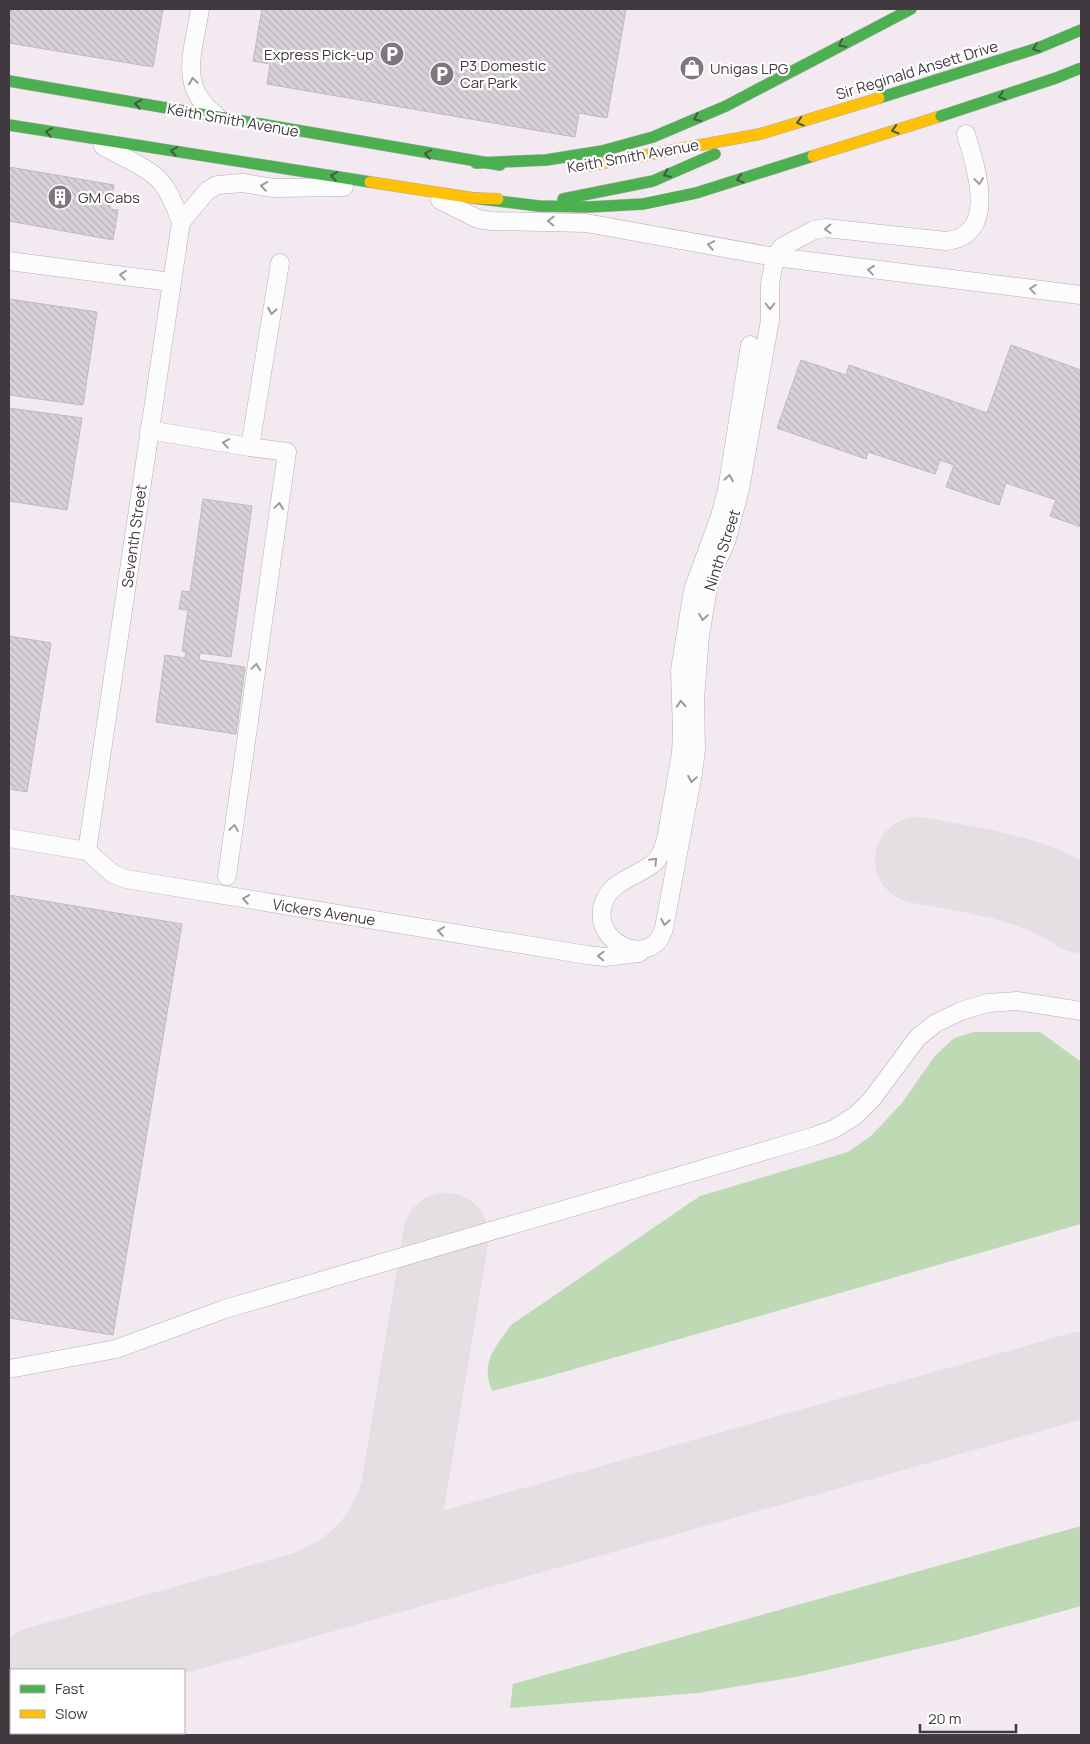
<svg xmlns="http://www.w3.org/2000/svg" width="1090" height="1744" viewBox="0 0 1090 1744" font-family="Manrope,sans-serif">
	<defs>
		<pattern id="building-back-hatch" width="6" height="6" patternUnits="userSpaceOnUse" patternTransform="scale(1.25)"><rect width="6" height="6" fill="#d8d1d7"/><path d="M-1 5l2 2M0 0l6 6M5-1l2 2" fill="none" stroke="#bab4ba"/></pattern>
	</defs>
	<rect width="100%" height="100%" fill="#f2e9f1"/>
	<!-- grass -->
	<g fill="#bedab4">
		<path d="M974 1032H1040L1080 1061 1081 1224 546 1377 492 1391C480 1362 495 1348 511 1325L700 1196 848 1152 871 1136 901 1104 935 1056 954 1038Z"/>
		<path d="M1081 1526V1606L961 1639 801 1676 698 1693 510 1708 513 1684Z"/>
	</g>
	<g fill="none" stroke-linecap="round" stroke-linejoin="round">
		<!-- taxiway -->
		<g stroke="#e5dfe4" stroke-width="86">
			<path d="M918 860C974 871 1033 877 1081 910"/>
			<path d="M320 1588C364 1569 388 1539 403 1494L446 1236"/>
			<path d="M38 1670 1081 1375"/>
		</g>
	</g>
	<!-- building -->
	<g fill="url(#building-back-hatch)" stroke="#c0b9c0">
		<path d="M9 9H163L153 67 9 43Z"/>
		<path d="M262 9H626L607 118 579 113 575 137 267 84 270 64 253 61Z"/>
		<path d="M9 167 114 185 110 209 118 210 113 240 9 221Z"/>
		<path d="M9 299 97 312 83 405 9 395Z"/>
		<path d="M1011 345 1081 370V527L1050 516 1056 500 1006 483 999 505 946 487 954 465 940 460 935 474 868 452 866 459 777 428 801 360 846 375 849 365 987 413Z"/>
		<path d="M9 408 82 418 67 510 9 501Z"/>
		<path d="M203 499 252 506 231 657 200 653 199 660 245 667 236 734 156 722 165 655 185 658 186 652 182 651 188 610 179 609 182 591 190 592Z"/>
		<path d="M9 636 51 643 27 792 9 789Z"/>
		<path d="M9 895 182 924 113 1335 9 1318Z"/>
	</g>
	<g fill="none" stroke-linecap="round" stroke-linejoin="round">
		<defs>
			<g id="lane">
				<path d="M200 9C194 49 177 87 216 115"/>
				<path d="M440 200 478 219 491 221 586 223 775 257 1081 295"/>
				<path d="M181 222 207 191 217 185 243 183 274 188 344 187"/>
				<path d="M9 261 171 282"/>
				<path d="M750 345 727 490 720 516 693 590 680 670 682 733 681 753 666 839C663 849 660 859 651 865 632 879 607 882 602 909 596 947 654 968 664 928L693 773 696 750 695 699 700 636 708 587 714 568 726 542 740 489 770 320V284L775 257 782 247 814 230 826 228 946 241C999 236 976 167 966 134"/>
				<path d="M149 430 250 447 280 263"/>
				<path d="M9 838 87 851 113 874 126 879 587 955 605 957 639 953"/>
				<path d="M87 851 181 222C176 209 171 194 162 183 150 168 120 156 103 146"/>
				<path d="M227 876 287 452 250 447"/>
				<path d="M9 1369 116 1349 225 1309 812 1137 834 1129 856 1115 872 1099 918 1037 936 1023 961 1011 988 1003 1017 1001 1081 1011"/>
			</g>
			<g id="fast">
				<path d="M9 81 500 165"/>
				<path d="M879 98 1038 48 1081 30"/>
				<path d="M9 125 370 182"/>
				<path d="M476 163 546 160 602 151 653 137 726 106 911 9"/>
				<path d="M473 198 539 206 589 207 643 204 696 193 813 156"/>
				<path d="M563 199 653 181 715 154"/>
			</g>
			<g id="slow">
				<path d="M813 156 941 116"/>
				<path d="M587 166 760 134 879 98"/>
				<path d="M370 182 473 198 498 199"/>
			</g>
		</defs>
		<!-- lane casing -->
		<use href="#lane" stroke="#b5afb4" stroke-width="19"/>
		<!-- fast casing -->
		<use href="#fast" stroke="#b5afb4" stroke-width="12"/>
		<!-- slow casing -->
		<use href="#slow" stroke="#b5afb4" stroke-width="12"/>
		<!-- lane -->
		<use href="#lane" stroke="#fdfcfd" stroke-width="18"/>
		<!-- fast -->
		<use href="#fast" stroke="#4caf50" stroke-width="11"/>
		<!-- slow -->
		<use href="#slow" stroke="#ffc107" stroke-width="11"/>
		<defs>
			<path id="fast-bridge" d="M941 116 1056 78 1081 68"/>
		</defs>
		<!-- fast-bridge casing -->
		<use href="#fast-bridge" stroke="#b5afb4" stroke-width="12" stroke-linecap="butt"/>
		<!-- fast-bridge -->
		<use href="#fast-bridge" stroke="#4caf50" stroke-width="11"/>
	</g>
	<!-- one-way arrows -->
	<defs><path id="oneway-chevron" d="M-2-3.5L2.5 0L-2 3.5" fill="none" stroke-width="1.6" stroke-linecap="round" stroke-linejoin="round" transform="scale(1.25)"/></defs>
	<g stroke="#445c44">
		<use href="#oneway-chevron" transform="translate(842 44) rotate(152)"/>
		<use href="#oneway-chevron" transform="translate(1036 48) rotate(161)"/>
		<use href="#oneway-chevron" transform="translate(1002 96) rotate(162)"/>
		<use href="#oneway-chevron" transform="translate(138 104) rotate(-170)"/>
		<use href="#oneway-chevron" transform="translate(697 118) rotate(157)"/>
		<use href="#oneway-chevron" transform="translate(800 122) rotate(164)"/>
		<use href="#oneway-chevron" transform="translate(895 130) rotate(163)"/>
		<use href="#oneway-chevron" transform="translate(49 132) rotate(-171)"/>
		<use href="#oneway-chevron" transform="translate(174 151) rotate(-171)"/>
		<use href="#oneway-chevron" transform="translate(428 154) rotate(-170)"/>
		<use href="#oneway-chevron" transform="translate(667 174) rotate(156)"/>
		<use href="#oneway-chevron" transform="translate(334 176) rotate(-171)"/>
		<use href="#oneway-chevron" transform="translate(740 179) rotate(163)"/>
	</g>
	<g stroke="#9e9a9e">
		<use href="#oneway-chevron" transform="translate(193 81) rotate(-99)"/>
		<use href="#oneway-chevron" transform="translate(979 181) rotate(83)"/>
		<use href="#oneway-chevron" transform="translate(264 186) rotate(-171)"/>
		<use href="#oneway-chevron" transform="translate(551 221) rotate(-179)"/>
		<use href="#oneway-chevron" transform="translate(828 229) rotate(178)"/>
		<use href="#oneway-chevron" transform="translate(711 245) rotate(-169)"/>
		<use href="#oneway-chevron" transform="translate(871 270) rotate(-173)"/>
		<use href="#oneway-chevron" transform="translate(123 275) rotate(-173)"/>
		<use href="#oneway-chevron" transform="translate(1033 289) rotate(-173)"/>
		<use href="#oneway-chevron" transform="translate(770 306) rotate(90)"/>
		<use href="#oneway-chevron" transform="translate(272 311) rotate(100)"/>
		<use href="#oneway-chevron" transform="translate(226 443) rotate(-171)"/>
		<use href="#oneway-chevron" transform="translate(729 478) rotate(-81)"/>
		<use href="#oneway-chevron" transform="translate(279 506) rotate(-82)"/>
		<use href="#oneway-chevron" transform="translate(703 617) rotate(99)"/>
		<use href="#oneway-chevron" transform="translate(256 667) rotate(-82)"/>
		<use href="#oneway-chevron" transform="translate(681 704) rotate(-93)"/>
		<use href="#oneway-chevron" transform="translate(692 779) rotate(100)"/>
		<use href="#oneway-chevron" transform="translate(234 828) rotate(-82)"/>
		<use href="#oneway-chevron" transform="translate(654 861) rotate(-46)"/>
		<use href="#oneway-chevron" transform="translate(246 899) rotate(-171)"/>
		<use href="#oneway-chevron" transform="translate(665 922) rotate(100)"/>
		<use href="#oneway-chevron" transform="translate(441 931) rotate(-171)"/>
		<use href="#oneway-chevron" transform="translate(601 956) rotate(-178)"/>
	</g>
	<!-- icons -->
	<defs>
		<symbol id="parking-disc" viewBox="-11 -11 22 22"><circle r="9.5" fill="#7e777d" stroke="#fff"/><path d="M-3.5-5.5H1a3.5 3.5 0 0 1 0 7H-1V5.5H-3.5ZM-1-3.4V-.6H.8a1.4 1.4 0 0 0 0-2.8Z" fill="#fff"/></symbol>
		<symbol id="shop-disc" viewBox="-11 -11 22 22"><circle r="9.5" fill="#7e777d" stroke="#fff"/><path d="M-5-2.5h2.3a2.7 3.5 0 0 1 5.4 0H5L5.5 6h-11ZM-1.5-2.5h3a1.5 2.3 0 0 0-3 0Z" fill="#fff"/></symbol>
		<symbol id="building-disc" viewBox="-11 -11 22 22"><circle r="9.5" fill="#7e777d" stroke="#fff"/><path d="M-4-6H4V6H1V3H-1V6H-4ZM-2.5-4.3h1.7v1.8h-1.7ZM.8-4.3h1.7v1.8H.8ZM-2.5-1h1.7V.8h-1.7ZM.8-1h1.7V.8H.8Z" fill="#fff"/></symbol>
	</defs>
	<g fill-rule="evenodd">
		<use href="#parking-disc" x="378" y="40" width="28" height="28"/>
		<use href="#shop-disc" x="678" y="54" width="28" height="28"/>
		<use href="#parking-disc" x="428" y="60" width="28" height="28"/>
		<use href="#building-disc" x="46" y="183" width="28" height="28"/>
	</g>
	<g text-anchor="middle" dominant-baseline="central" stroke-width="4.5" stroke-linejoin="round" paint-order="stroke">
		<!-- poi labels -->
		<g font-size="15" fill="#40393f" stroke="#fff" text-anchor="start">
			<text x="374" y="54" text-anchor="end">Express Pick-up</text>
			<text x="460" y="65">P3 Domestic<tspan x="460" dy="17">Car Park</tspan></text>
			<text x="710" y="68">Unigas LPG</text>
			<text x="78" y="197">GM Cabs</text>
		</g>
		<!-- street labels -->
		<g font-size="15" fill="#40393f" stroke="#fff">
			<text transform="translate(917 70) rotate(-17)">Sir Reginald Ansett Drive</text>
			<text transform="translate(233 120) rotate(10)">Keith Smith Avenue</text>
			<text transform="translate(633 156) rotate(-10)">Keith Smith Avenue</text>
			<text transform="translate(134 536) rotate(-82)">Seventh Street</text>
			<text transform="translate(722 550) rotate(-72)">Ninth Street</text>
			<text transform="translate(324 912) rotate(9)">Vickers Avenue</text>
		</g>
	</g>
	<!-- border -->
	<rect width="1090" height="1744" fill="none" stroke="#40393f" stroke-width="20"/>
	<!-- legend -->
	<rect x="10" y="1669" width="175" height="65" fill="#ffffff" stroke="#b3b0b2"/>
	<rect x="20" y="1685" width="25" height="8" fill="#4caf50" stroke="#b3b0b2"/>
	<text x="55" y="1694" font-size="15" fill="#40393f">Fast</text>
	<rect x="20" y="1710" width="25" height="8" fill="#ffc107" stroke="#b3b0b2"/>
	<text x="55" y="1719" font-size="15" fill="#40393f">Slow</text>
	<!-- scale -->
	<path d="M920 1724v8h96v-8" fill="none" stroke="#40393f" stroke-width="2.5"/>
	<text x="928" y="1724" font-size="15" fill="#40393f" stroke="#ffffff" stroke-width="4" paint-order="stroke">20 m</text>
</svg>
